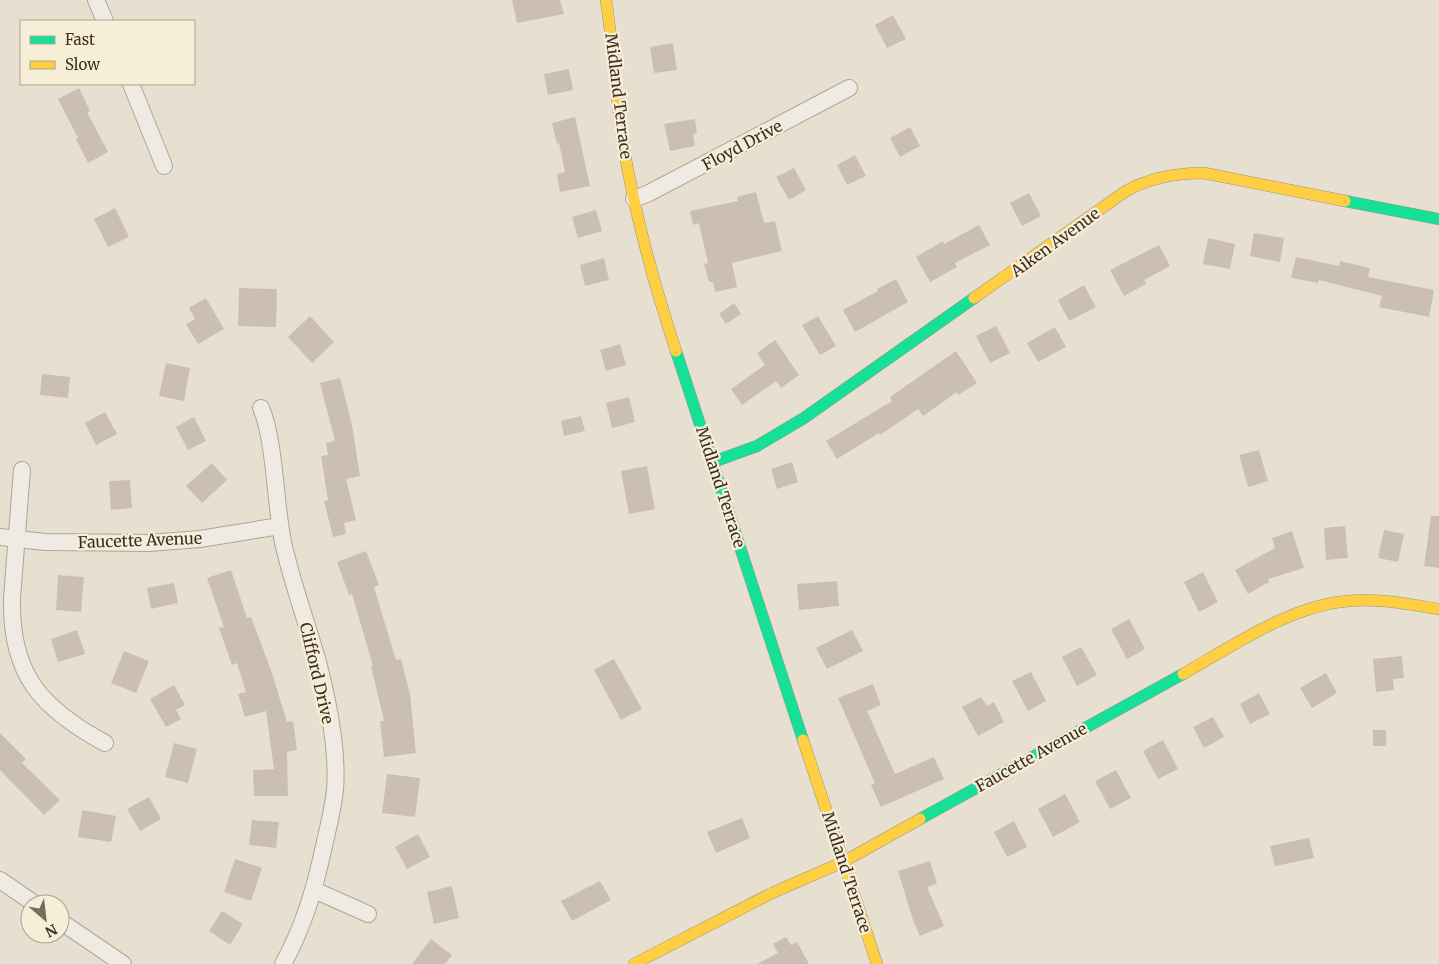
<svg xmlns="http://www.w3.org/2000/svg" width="1439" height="964" viewBox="0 0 1439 964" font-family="Merriweather,serif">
	<rect width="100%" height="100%" fill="#e7e0d1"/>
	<!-- building -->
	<g fill="#cbbfb2">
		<path d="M512 0H560L564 14 517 23Z"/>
		<path d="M893 15 906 39 887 48 875 25Z"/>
		<path d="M673 43 677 70 654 73 650 47Z"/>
		<path d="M569 69 573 90 548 95 544 74Z"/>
		<path d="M79 88 90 111 87 112 108 152 88 163 76 139 78 138 58 99Z"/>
		<path d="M575 117 590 186 560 192 557 174 565 172 559 143 557 144 552 123Z"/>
		<path d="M695 119 697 133 693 134 695 146 670 151 664 124Z"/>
		<path d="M910 127 920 146 900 157 890 138Z"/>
		<path d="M855 155 866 176 847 185 837 165Z"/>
		<path d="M794 168 806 190 789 200 776 177Z"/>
		<path d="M756 192 764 223 775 221 782 251 732 263 737 287 715 292 713 282H709L704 264 708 263 699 223 693 225 690 211 738 201 737 197Z"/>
		<path d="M1029 193 1041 216 1022 226 1010 203Z"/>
		<path d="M115 208 129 237 108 247 94 219Z"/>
		<path d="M596 210 602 231 578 238 572 217Z"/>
		<path d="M979 225 990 245 955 263 957 267 930 282 916 257 943 241 944 244Z"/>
		<path d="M1254 233 1284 238 1280 262 1250 256Z"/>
		<path d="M1208 238 1235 244 1230 269 1203 264Z"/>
		<path d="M1159 245 1170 266 1144 280 1146 284 1124 296 1110 270Z"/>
		<path d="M1296 257 1339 266 1340 261 1370 268 1368 277 1434 290 1429 317 1379 307 1382 296 1319 280 1318 283 1291 278Z"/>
		<path d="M604 258 609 280 585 286 580 265Z"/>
		<path d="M896 279 908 302 855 332 843 310 878 291 877 289Z"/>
		<path d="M1084 285 1096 307 1069 321 1058 300Z"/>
		<path d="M239 288 277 289 276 327 238 326Z"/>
		<path d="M206 298 224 329 198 344 186 324 195 319 189 308Z"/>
		<path d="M734 303 741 314 726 324 719 314Z"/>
		<path d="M310 316 334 342 312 363 288 337Z"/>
		<path d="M818 316 836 346 820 355 802 325Z"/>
		<path d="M996 326 1010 353 990 363 976 336Z"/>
		<path d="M1055 327 1066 347 1038 362 1027 343Z"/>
		<path d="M775 340 799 375 781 388 776 381 742 405 731 389 765 365 757 353Z"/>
		<path d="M620 344 626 365 606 371 600 350Z"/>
		<path d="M956 351 977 383 958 395 957 392 923 416 918 409 880 435 879 433 837 459 826 441 892 401 890 397Z"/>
		<path d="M166 363 190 368 184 401 159 396Z"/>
		<path d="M42 374 70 377 68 398 40 395Z"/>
		<path d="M340 378 352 425 360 476 346 479 356 520 344 523 346 534 333 537 324 501 328 500 321 456 328 455 326 443 335 441 320 383Z"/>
		<path d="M629 397 635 422 612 428 606 403Z"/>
		<path d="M105 412 117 434 96 445 85 423Z"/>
		<path d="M581 416 585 431 564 436 561 421Z"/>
		<path d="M194 417 206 441 188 450 176 427Z"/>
		<path d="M1259 450 1268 481 1248 487 1239 455Z"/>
		<path d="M792 462 798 482 777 489 771 469Z"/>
		<path d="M212 463 227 480 202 503 186 486Z"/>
		<path d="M647 466 655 509 629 514 621 471Z"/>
		<path d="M130 480 132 508 111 510 109 481Z"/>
		<path d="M1431 516H1439V568L1424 566Z"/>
		<path d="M1345 526 1348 558 1326 560 1324 528Z"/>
		<path d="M1384 530 1404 534 1398 562 1378 558Z"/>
		<path d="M1292 531 1304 568 1268 579 1269 582 1248 594 1235 570 1275 548 1272 538Z"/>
		<path d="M366 551 379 585 374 587 396 660 401 659 410 694 416 753 384 757 380 721H384L371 666H373L352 594 349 595 337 562Z"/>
		<path d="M231 570 247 618 251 617 271 670 287 722 293 721 297 750 287 752 288 796H254L253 770 274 769 266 711 245 717 238 694 246 692 237 663 232 665 219 628 224 627 207 578Z"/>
		<path d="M1203 572 1218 602 1199 612 1184 582Z"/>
		<path d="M58 575 84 577 81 612 56 610Z"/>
		<path d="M837 581 839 606 799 610 797 584Z"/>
		<path d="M174 583 178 603 151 609 147 588Z"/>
		<path d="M1129 619 1145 649 1127 659 1111 629Z"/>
		<path d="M77 630 85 654 58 662 51 639Z"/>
		<path d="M852 630 863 651 827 669 816 648Z"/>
		<path d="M1081 647 1097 675 1077 686 1062 657Z"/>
		<path d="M124 651 149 661 136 693 111 683Z"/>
		<path d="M1402 656 1404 678 1393 679 1394 690 1376 692 1373 659Z"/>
		<path d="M614 659 642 709 621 720 594 670Z"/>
		<path d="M1031 672 1046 701 1028 711 1012 681Z"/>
		<path d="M1326 673 1337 693 1312 708 1300 688Z"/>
		<path d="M873 684 881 705 867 711 895 774 934 757 944 779 881 807 871 785 875 783 838 698Z"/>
		<path d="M174 685 185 705 176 710 181 719 166 727 150 699Z"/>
		<path d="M1259 693 1270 714 1250 724 1240 704Z"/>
		<path d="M981 697 987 706 994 702 1004 722 978 736 962 707Z"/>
		<path d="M1213 717 1224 737 1204 748 1193 727Z"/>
		<rect x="1373" y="730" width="13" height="16"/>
		<path d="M0 733 26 759 22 763 60 800 44 815 0 770Z"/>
		<path d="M1163 740 1178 769 1158 779 1143 751Z"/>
		<path d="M174 743 197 749 188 783 165 777Z"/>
		<path d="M1116 770 1131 798 1110 809 1095 781Z"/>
		<path d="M387 774 420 778 415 817 382 813Z"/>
		<path d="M1065 794 1080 822 1053 837 1038 809Z"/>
		<path d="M149 797 161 819 140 831 127 809Z"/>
		<path d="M82 810 116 816 111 842 78 837Z"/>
		<path d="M742 818 750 838 716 853 707 832Z"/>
		<path d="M252 820 279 822 276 848 249 845Z"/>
		<path d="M1014 821 1027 847 1007 857 994 832Z"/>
		<path d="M418 834 430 857 407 869 395 847Z"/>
		<path d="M1309 838 1314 858 1275 866 1270 846Z"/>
		<path d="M235 859 262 868 251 901 224 892Z"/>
		<path d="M930 861 937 884 927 887 944 926 920 936 913 920 898 871Z"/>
		<path d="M600 881 611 900 572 921 561 901Z"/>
		<path d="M452 886 459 918 434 924 427 892Z"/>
		<path d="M222 911 243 924 230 945 209 931Z"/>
		<path d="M786 937 791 945 797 942 809 964H757L778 953 773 944Z"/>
		<path d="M431 939 452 955 445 964H412Z"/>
	</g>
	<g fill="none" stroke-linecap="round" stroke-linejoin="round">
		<defs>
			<g id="street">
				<path d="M96 0 105 21"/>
				<path d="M131 84 164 166"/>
				<path d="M634 199 649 193 849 88"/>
				<path d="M261 408C267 421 269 434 271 448 276 479 277 511 283 542 292 584 308 625 319 666 329 705 338 750 335 790 333 809 328 828 324 846 315 888 304 926 283 964"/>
				<path d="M22 470 12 598C10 673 40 708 105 743"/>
				<path d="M0 537 45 542 149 543 200 539 280 526"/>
				<path d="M0 880 35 904"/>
				<path d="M314 890 368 914"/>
				<path d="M60 921 123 964"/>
			</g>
			<g id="fast">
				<path d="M1345 201 1439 219"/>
				<path d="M676 351 803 740"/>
				<path d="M713 462 757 446 804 418 974 298"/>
				<path d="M920 819 1183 674"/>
			</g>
			<g id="slow">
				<path d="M606 0C613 45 615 91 622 136 633 209 653 281 676 351"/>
				<path d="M974 298 1126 191C1151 177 1176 173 1204 173L1345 201"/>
				<path d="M1183 674C1231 647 1284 610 1339 602 1373 597 1406 604 1439 609"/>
				<path d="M803 740 877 964"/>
				<path d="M634 964 772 893 843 862 920 819"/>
			</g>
		</defs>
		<!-- street casing -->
		<use href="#street" stroke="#ada599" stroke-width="18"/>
		<!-- fast casing -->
		<use href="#fast" stroke="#9c958a" stroke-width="12"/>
		<!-- slow casing -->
		<use href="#slow" stroke="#9c958a" stroke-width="12"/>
		<!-- street -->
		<use href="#street" stroke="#efebe3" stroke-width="16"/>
		<!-- fast -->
		<use href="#fast" stroke="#16e098" stroke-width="11"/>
		<!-- slow -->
		<use href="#slow" stroke="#ffcf43" stroke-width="11"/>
	</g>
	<g text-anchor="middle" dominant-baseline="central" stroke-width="4.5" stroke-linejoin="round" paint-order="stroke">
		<!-- street labels -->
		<g font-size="16" fill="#3d2e20" stroke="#f7eed8">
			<text transform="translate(619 96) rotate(83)">Midland Terrace</text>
			<text transform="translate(742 145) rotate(-28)">Floyd Drive</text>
			<text transform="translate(1055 242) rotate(-36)">Aiken Avenue</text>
			<text transform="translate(721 487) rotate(72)">Midland Terrace</text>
			<text transform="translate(140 540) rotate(-2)">Faucette Avenue</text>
			<text transform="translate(317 673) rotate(77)">Clifford Drive</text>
			<text transform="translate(1031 757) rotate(-29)">Faucette Avenue</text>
			<text transform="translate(847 872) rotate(72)">Midland Terrace</text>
		</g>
	</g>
	<!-- legend -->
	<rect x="20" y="20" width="175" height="65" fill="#f7eed8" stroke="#ada18e"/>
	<rect x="30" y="36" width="25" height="8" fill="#16e098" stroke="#ada18e"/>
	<text x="65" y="45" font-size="15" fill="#3d2e20">Fast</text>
	<rect x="30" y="61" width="25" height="8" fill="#ffcf43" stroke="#ada18e"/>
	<text x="65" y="70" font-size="15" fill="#3d2e20">Slow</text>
	<!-- north arrow -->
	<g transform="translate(45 919) rotate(152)"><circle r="24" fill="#f7eed8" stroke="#ada18e"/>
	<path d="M0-4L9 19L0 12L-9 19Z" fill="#786c5e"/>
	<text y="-8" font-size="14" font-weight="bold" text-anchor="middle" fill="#3d2e20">N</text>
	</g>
</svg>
